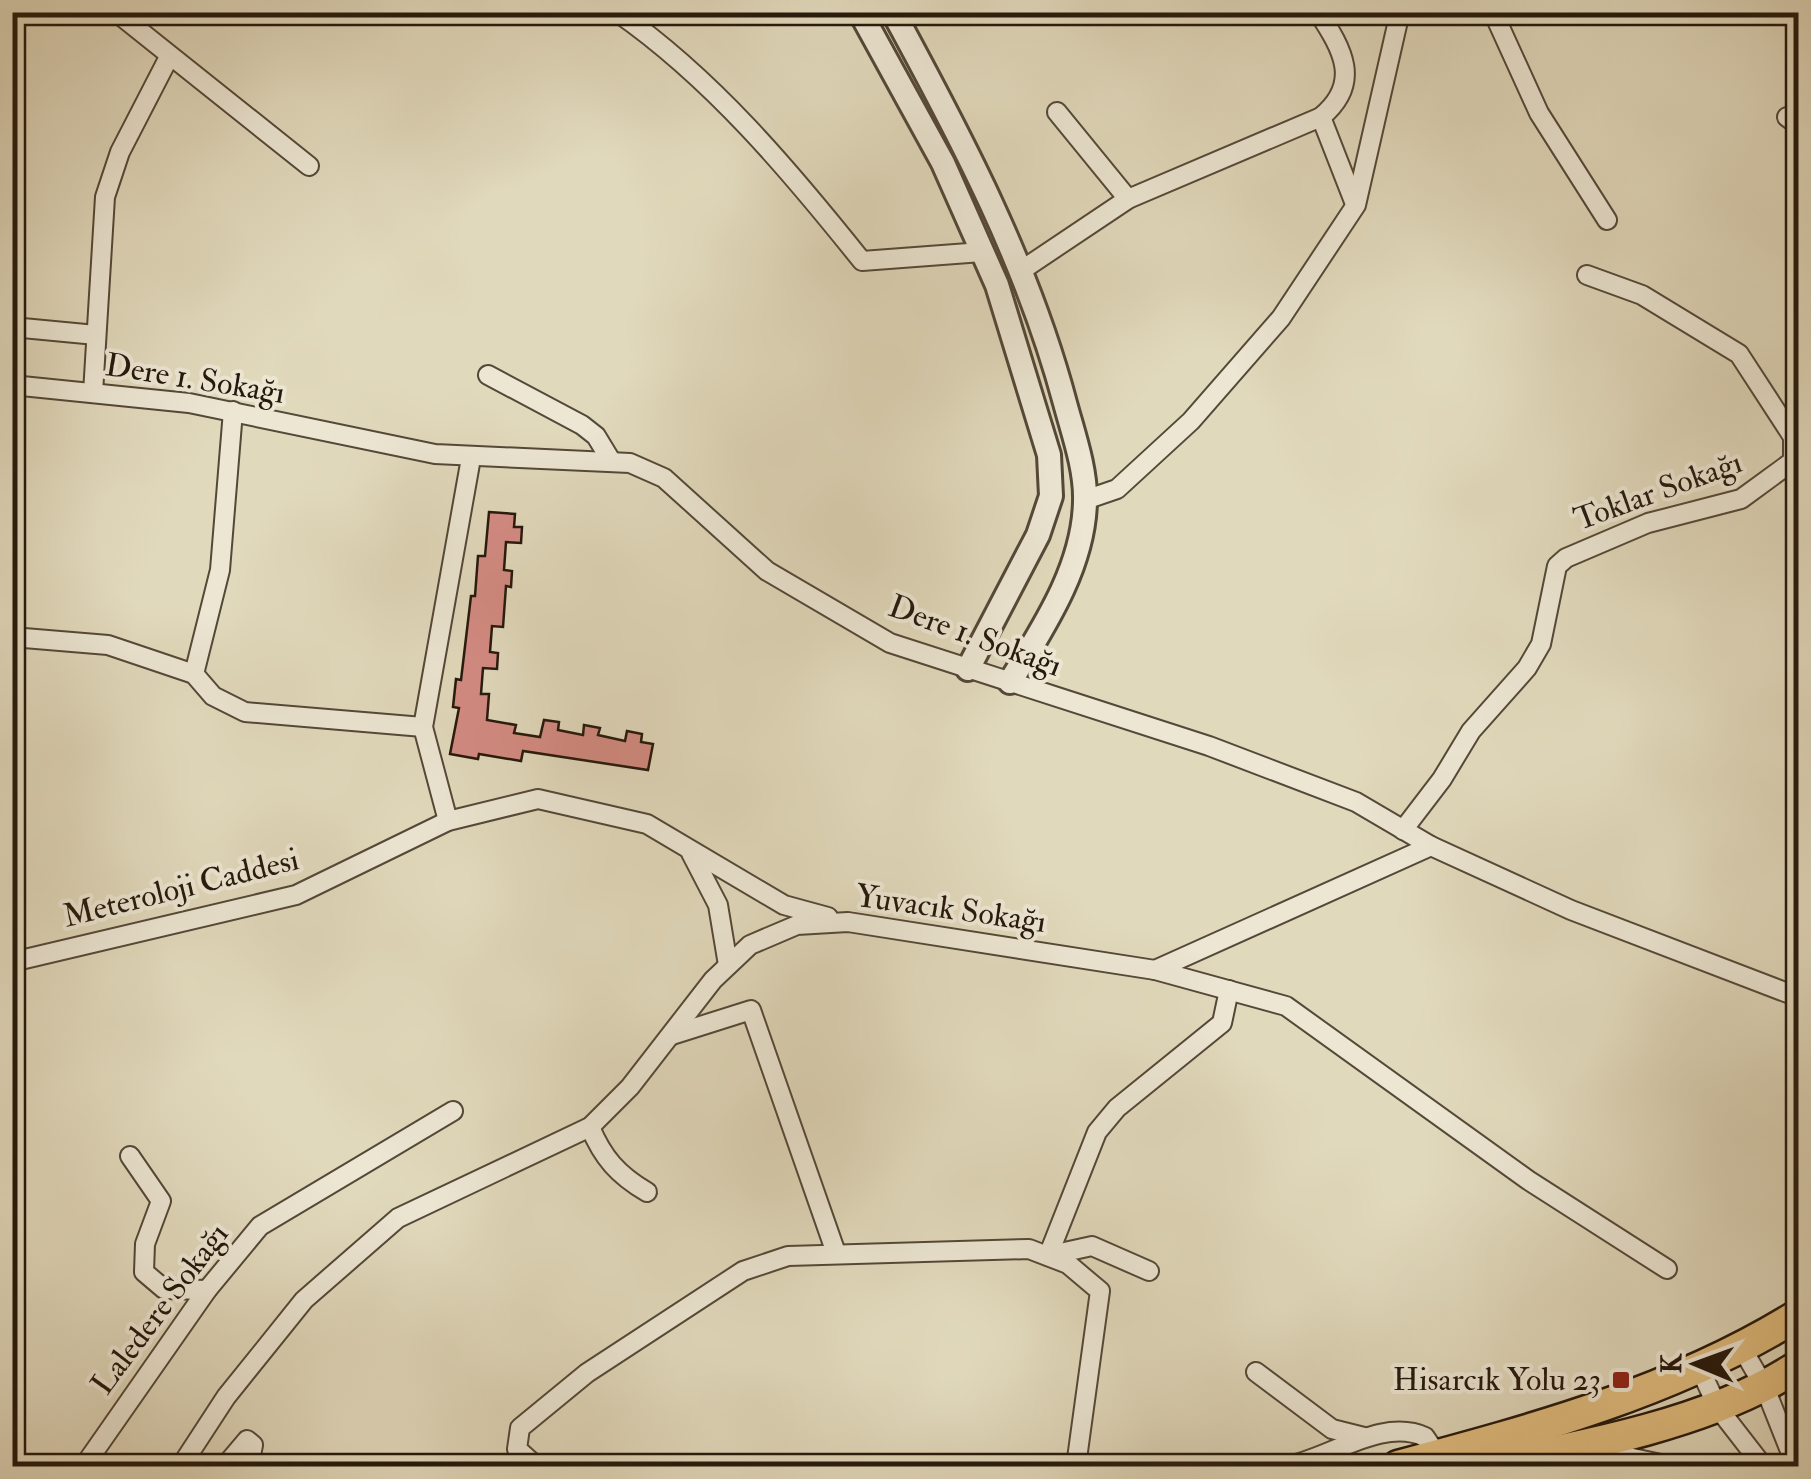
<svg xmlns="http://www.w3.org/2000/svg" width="1811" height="1479" viewBox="0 0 1811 1479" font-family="'IM FELL Double Pica',serif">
	<rect width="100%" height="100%" fill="#e1d9bc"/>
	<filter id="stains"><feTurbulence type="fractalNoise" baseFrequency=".002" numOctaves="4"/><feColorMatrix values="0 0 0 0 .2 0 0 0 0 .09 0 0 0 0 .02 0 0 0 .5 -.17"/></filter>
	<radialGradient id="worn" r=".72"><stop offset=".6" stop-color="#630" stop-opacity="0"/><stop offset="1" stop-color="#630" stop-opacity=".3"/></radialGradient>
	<!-- building -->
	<path fill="#d48b83" stroke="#25180c" stroke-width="2.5" d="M489 512 515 514 514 527H522L521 543 506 542 504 570 512 571 511 587 506 586 503 627 492 626 490 652 498 653 497 669 483 668 481 694H489L487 720 516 725 514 733 540 737 544 720 559 722 558 730 583 735 584 725 600 728 598 735 625 741 627 731 642 734 641 742 653 744 648 770 523 751 521 761 479 754 478 759 450 754 459 708 453 707 456 679 461 680 471 596H475L478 556H485Z"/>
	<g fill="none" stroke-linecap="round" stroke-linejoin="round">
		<defs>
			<g id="minor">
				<path d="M116 12 309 166"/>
				<path d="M617 12C712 78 790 171 862 261L982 252"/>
				<path d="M1318 12C1343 50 1362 83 1321 117"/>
				<path d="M1493 12 1539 113 1607 220"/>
				<path d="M1057 112 1128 199"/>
				<path d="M1787 117 1798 125"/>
				<path d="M1022 270 1128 199 1321 117 1355 204"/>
				<path d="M12 327 96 335"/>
				<path d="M488 375 582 425 596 436 610 459"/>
				<path d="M12 385 189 403 435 454 630 463 664 478 767 571 890 643 1209 746 1356 802 1431 846 1571 910 1798 997"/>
				<path d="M93 393 105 197 120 152 169 57"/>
				<path d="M1085 500 1117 489 1191 421 1281 318 1356 205 1400 12"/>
				<path d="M12 637 108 645 194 674 213 696 245 712 423 727"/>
				<path d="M194 674 220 570 233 411"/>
				<path d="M448 821 423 727 471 458"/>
				<path d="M1403 830 1442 779 1471 731 1527 668 1541 644 1557 566 1566 558 1648 523 1741 499 1793 461V437L1739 354 1642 295 1587 275"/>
				<path d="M691 853 718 905 728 965"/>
				<path d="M12 962 296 895 448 821 538 799 647 824 784 905 828 917"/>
				<path d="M1155 970 1431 846"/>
				<path d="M672 1035 751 1010 836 1253"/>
				<path d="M590 1127C603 1158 618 1175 647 1192"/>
				<path d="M130 1156 161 1201 145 1244 144 1272 164 1289 207 1290"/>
				<path d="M1051 1255 1092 1246 1149 1271"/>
				<path d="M1048 1256 1097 1132 1117 1108 1222 1023 1229 990"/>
				<path d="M1743 1350 1765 1388 1796 1466"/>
				<path d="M1700 1369 1718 1408 1763 1466"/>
				<path d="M1256 1372 1332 1429 1364 1437"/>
				<path d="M1591 1449 1670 1466"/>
				<path d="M84 1466 207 1290 260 1226 453 1111"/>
				<path d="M181 1466 226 1397 304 1300 398 1218 590 1127 630 1087 713 980 750 945 797 925 848 922 1155 970 1286 1006 1528 1180 1667 1269"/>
				<path d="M225 1466 247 1440 253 1445 249 1466"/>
				<path d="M299 1466 301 1464"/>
				<path d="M536 1466 517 1449 520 1428 587 1373 743 1271 788 1256 1029 1249 1068 1264 1100 1291 1076 1466"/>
				<path d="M1288 1466C1330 1458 1383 1417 1425 1437L1438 1456"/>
			</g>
			<g id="tertiary">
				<path d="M860 12 943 163 997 285 1049 455 1051 496 1038 535 968 669"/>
				<path d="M893 12C962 139 1028 264 1065 403 1073 433 1086 469 1085 501 1084 567 1043 628 1010 682"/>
			</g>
			<g id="trunk">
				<path d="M1398 1466C1536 1429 1676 1391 1798 1315"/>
				<path d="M1479 1466C1581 1447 1712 1423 1798 1366"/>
			</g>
		</defs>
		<!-- minor casing -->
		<use href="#minor" stroke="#544838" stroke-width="22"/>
		<!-- tertiary casing -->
		<use href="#tertiary" stroke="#544838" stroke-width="28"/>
		<!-- trunk casing -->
		<use href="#trunk" stroke="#25180c" stroke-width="35"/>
		<!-- minor -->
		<use href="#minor" stroke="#ece6d3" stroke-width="18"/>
		<!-- tertiary -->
		<use href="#tertiary" stroke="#ece6d3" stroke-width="22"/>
		<!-- trunk -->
		<use href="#trunk" stroke="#e0bc7e" stroke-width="30"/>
	</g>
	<!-- markers -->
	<rect fill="#8f2418" stroke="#ece6d3" stroke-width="4" x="1611" y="1370" width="20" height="20" rx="5"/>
	<g text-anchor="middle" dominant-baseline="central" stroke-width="8" stroke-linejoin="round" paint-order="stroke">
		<!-- street labels -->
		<g font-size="32" fill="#25180c" stroke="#ece6d3">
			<text transform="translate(195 379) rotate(9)">Dere 1. Sokağı</text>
			<text transform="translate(1658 491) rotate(-20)">Toklar Sokağı</text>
			<text transform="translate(975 636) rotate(20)">Dere 1. Sokağı</text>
			<text transform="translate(181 888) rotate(-14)">Meteroloji Caddesi</text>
			<text transform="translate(951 909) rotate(8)">Yuvacık Sokağı</text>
			<text transform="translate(160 1309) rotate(-53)">Laledere Sokağı</text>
		</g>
		<!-- poi labels -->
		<g font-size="32" fill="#25180c" stroke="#ece6d3" text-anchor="end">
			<text x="1601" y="1380">Hisarcık Yolu 23</text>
		</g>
	</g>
	<!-- margin -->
	<rect width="1811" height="1479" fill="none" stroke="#e1d9bc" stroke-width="50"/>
	<rect x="15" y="15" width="1781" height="1449" fill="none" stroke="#25180c" stroke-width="5"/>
	<rect x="25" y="25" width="1761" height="1429" fill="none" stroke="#25180c" stroke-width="2.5"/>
	<!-- north arrow -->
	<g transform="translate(1696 1364) rotate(271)" stroke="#ece6d3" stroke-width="8" paint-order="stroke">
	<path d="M0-8L18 38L0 25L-18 38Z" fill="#25180c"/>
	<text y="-15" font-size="28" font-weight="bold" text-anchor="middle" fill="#25180c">K</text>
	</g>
	<rect width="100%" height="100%" filter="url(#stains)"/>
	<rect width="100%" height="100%" fill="url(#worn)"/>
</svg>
